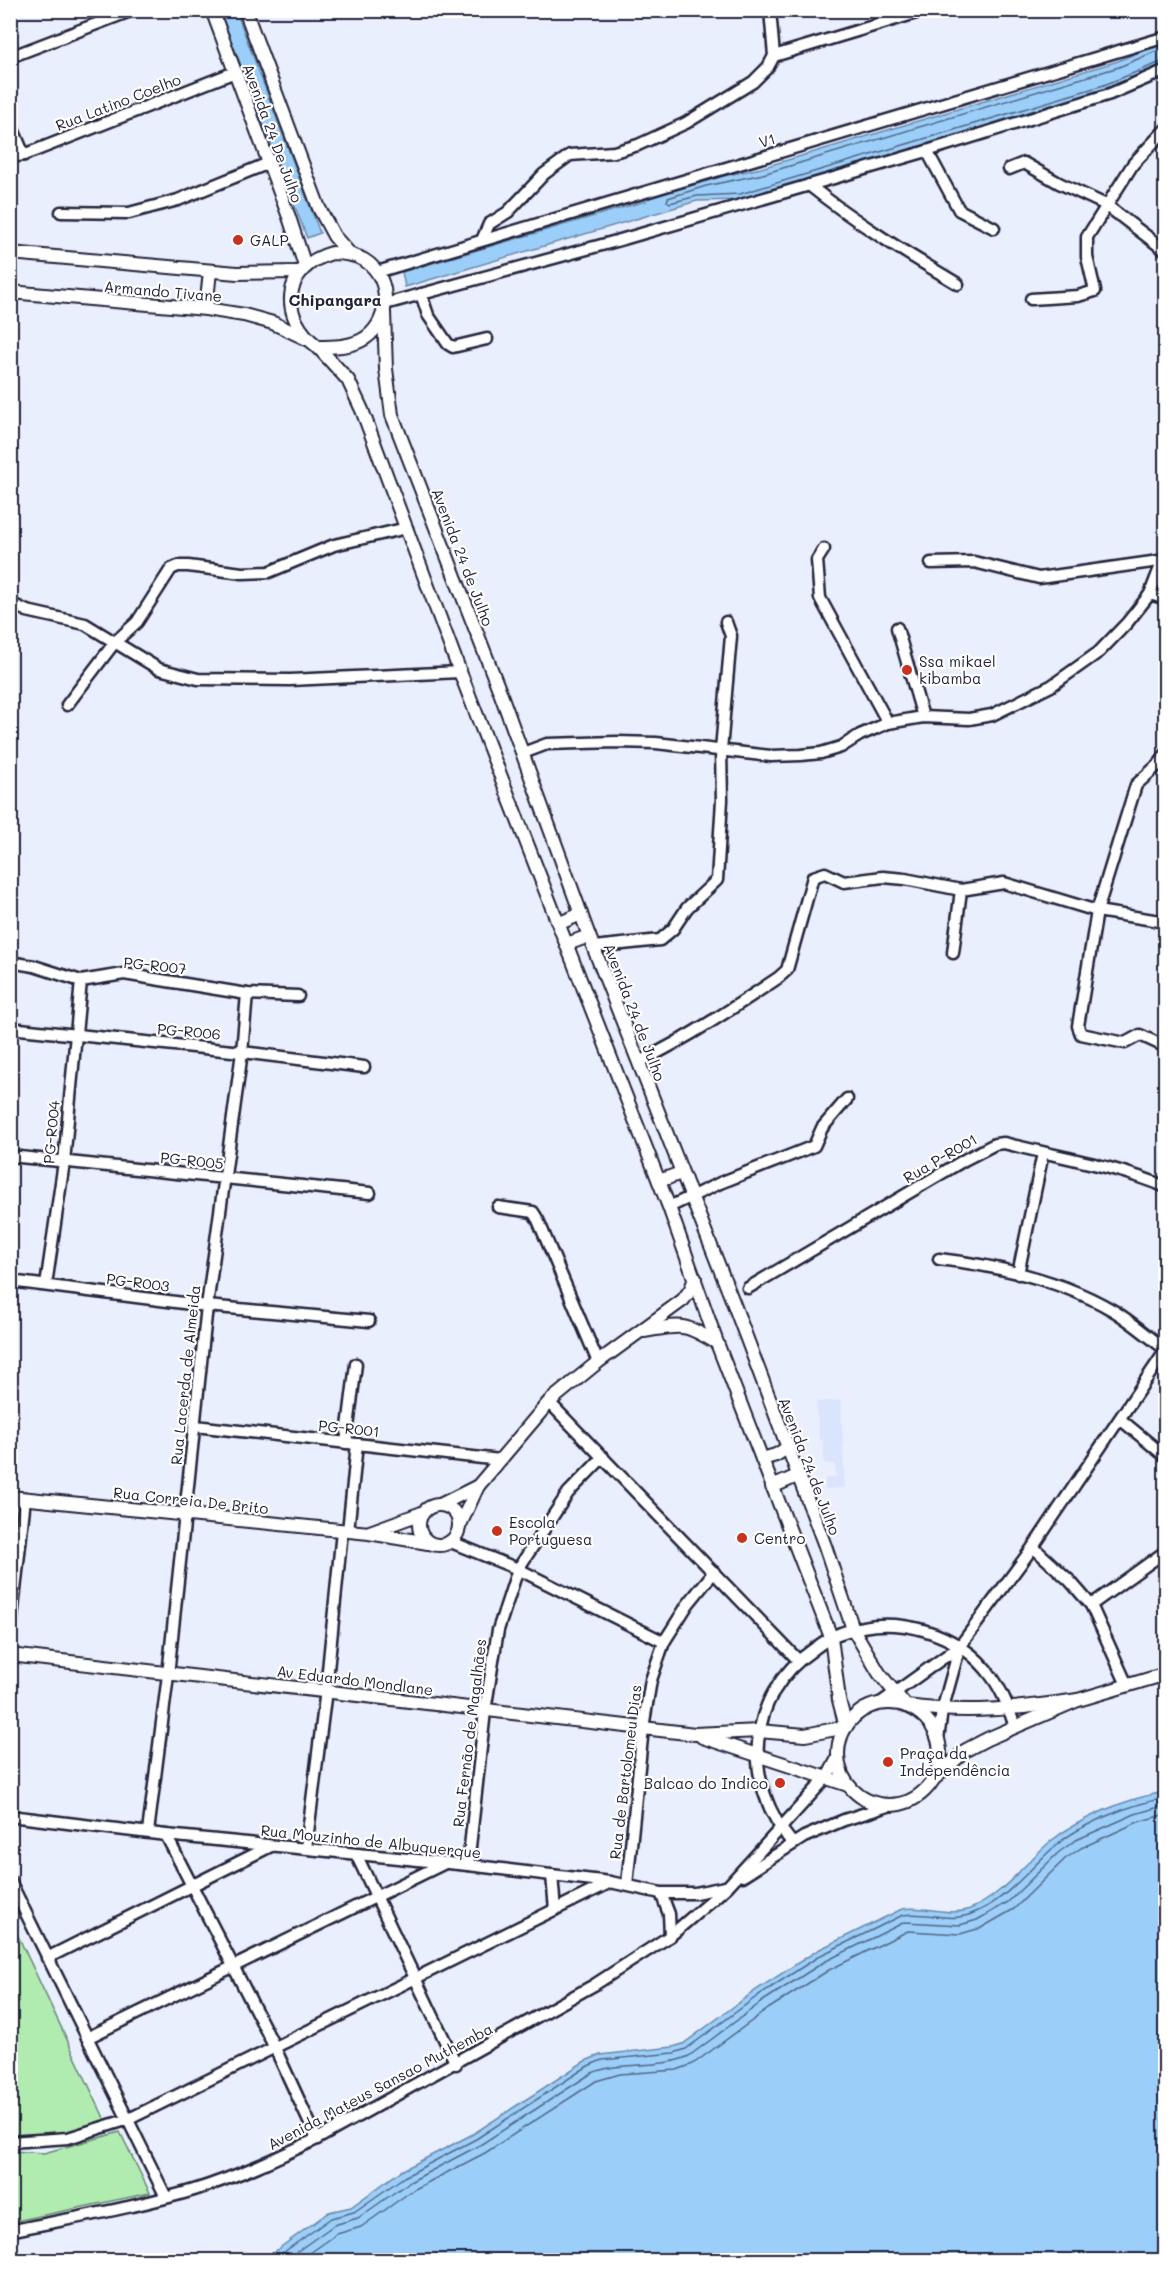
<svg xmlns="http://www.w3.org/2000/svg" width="1176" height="2271" viewBox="0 0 1176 2271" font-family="Mali,sans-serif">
	<rect width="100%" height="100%" fill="#e9effd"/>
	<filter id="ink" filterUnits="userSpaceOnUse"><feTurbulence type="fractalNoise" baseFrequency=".0167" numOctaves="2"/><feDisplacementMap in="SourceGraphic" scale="12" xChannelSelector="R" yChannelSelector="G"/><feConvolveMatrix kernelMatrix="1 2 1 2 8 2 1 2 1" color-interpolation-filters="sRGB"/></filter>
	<g filter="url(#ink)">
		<!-- built -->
		<path fill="#dae4fc" d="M841 1400 845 1487 825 1489V1478H836L835 1464 824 1463 823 1440 819 1439 816 1402Z"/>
		<!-- green -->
		<g fill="#b0ebb0" stroke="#698676" stroke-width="1.5">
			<path d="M10 1919 105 2120 100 2129 11 2142Z"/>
			<path d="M120 2132 150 2193 11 2222V2151L44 2153Z"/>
		</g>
		<!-- water -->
		<g fill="#9bcef8" stroke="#6b89ac" stroke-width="1.5">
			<path d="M220 11H236L320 233 307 238Z"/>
			<path d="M1165 41V65L1107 90 740 200 697 201 405 287 402 272 646 201 645 198 704 180 761 168 1118 61Z"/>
			<path d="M1165 1792V2260H263L329 2212 351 2207 401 2171 473 2134 585 2061 600 2055 673 2047 683 2044 756 1990 818 1950 902 1909C924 1905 949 1917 970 1909 1004 1895 1024 1863 1051 1841 1081 1817 1128 1798 1165 1792Z"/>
		</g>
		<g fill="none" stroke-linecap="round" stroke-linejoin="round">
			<!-- shore -->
			<g stroke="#526787" stroke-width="1.5">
				<path d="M1166 47 1119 67 763 174 706 186 668 198 667 201 670 203 697 196 740 194 1104 85 1166 60"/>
				<path d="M273 2260 331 2218 354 2212 404 2177 476 2139 588 2066 602 2060 674 2053 686 2049 759 1995 821 1955 903 1915C926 1911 949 1923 971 1914 1005 1902 1027 1871 1053 1848 1079 1824 1131 1804 1166 1798"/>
				<path d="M285 2260 334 2225 358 2218 408 2183 480 2145 592 2073C622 2060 659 2070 689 2056L763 2001 824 1962 905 1922 960 1925 977 1920 1008 1902 1059 1852 1076 1840 1135 1814 1166 1805"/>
				<path d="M300 2260 337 2234 361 2227 413 2190 485 2153 596 2081 620 2074 677 2070 693 2064 768 2009 829 1970 908 1931 960 1934 981 1928 1014 1909 1065 1859 1081 1848 1138 1822 1166 1814"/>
			</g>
			<defs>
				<g id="minor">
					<path d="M774 56 926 10"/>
					<path d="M10 57 133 10"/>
					<path d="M10 122 24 155"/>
					<path d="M927 151 959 210 994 228"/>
					<path d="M10 157 24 155 235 72"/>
					<path d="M1009 169 1024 163 1059 183 1106 205 1166 251"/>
					<path d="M809 185C856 223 906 253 958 284"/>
					<path d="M61 212 129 213 178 200 269 163"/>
					<path d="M482 240 489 224 508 212 544 174 570 155 614 152 638 145 686 123 753 82 768 67 774 56 770 10"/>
					<path d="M377 272 1166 37"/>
					<path d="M421 294 428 315 448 344 453 347 487 339"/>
					<path d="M1031 299 1078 296 1095 291 1087 257V237L1133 164 1166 129"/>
					<path d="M385 304 620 240 927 151 1110 94 1166 70"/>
					<path d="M824 549 817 560 820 598 888 723"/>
					<path d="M931 563 974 562 1039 578 1166 560"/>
					<path d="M1150 594 1166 599"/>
					<path d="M10 603 27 611 85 624 159 669 198 679 290 680 460 672"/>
					<path d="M897 628 923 717"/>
					<path d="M67 705 115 642 137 622 171 569 178 566H188L242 573 269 572 334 545 407 528"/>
					<path d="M523 753 547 744 617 742 656 743 771 756 801 755 821 753 841 747 860 735 888 723 923 717 969 719 992 715 1051 686 1099 652 1127 623 1150 594 1163 560"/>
					<path d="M1166 754 1160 763 1136 785 1097 911 1078 1026 1081 1034 1125 1043 1140 1035 1166 1047"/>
					<path d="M594 947 660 940 673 929 687 908 717 880 722 800 721 750 731 636 726 622"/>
					<path d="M953 953 961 890"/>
					<path d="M10 962 34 966 81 981 124 974 247 994 298 996"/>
					<path d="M10 1028 242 1052 364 1067"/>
					<path d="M639 1062C688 1038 733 1008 778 978L787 970 813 877 825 873 844 882 883 877 905 879 961 890 1004 883 1097 911 1166 922"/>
					<path d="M10 1156 370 1193"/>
					<path d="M498 1207 533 1212 538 1220 598 1362"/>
					<path d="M669 1207 720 1183 814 1146 822 1128 847 1099"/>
					<path d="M939 1259C999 1266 1062 1280 1114 1311 1132 1322 1149 1337 1166 1350"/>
					<path d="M1018 1274 1043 1153"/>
					<path d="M10 1281 207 1306 369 1321"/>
					<path d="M46 1285 64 1162 81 981"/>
					<path d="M748 1288 966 1159 995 1144 1004 1143C1058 1157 1114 1165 1166 1187"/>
					<path d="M549 1402 798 1660"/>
					<path d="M1120 1419 1166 1457"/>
					<path d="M195 1426 500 1460"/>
					<path d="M346 1443 356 1364"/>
					<path d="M348 1531 357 1444"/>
					<path d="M451 1542 518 1569 664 1642"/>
					<path d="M1033 1547 1070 1581 1091 1605 1127 1685"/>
					<path d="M1091 1605 1166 1551"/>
					<path d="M10 1637 25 1498"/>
					<path d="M879 1704 960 1646 1033 1547 1166 1350"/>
					<path d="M938 1739 942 1711 960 1646"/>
					<path d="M10 1816 166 1835 468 1865 610 1882 661 1893H695L725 1887"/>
					<path d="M148 1832 168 1675 207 1306 242 1052 247 994"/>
					<path d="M166 1835 275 2048 317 2139"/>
					<path d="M793 1844C741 1783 745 1696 814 1649 822 1643 831 1636 841 1633 894 1613 959 1631 992 1677 1003 1692 1009 1709 1015 1727"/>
					<path d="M306 1848 326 1690 342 1531"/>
					<path d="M356 1854 456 2064"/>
					<path d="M468 1865 485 1711 498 1630 518 1569 568 1493 603 1457"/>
					<path d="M552 1875 555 1910"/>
					<path d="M743 1876 804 1837 844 1820 891 1805"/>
					<path d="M10 1881 166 2197"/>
					<path d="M627 1885 643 1728 651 1680 664 1642 688 1604 714 1572"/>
					<path d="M661 1893 669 1914 670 1936"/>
					<path d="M47 1958 271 1846"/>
					<path d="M87 2038 445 1863"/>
					<path d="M10 2142 68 2138 129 2119 609 1883"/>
					<path d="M10 2231C71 2218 134 2208 194 2190 236 2177 277 2158 317 2139L594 1985 670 1936 727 1887 827 1777 838 1756"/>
				</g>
				<g id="tertiary">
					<path d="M212 10 289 217 305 266"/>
					<path d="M245 10 319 208 334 236 349 253"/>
					<path d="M10 253 237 273 299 272"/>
					<path d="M332 253C343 253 354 254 364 260 394 278 391 326 360 341 347 347 332 347 318 347 278 317 282 267 332 253Z"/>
					<path d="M10 292 206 309 244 315 273 323 307 339"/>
					<path d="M206 309 210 271"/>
					<path d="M384 312 386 369 392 415 500 692 589 936 733 1302 825 1546 853 1629 879 1673 906 1706C968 1714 1017 1709 1078 1700"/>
					<path d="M560 923 581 914"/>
					<path d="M567 944 589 936"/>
					<path d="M659 1181 681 1173"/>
					<path d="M644 1331C682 1325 683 1322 717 1343"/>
					<path d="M762 1459 776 1455 787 1448"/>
					<path d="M772 1487 797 1476"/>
					<path d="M10 1497 369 1533 428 1543"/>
					<circle cx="439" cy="1525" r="20"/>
					<path d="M440 1505 478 1486"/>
					<path d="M459 1527 478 1486 549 1402 598 1362 683 1300 691 1289 695 1278"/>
					<path d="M370 1532 422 1513"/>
					<path d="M10 1655 695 1734 759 1731 805 1735 846 1727 839 1700 831 1637 717 1343 669 1207 460 672 362 410 348 380 318 347"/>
					<circle cx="889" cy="1754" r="51"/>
					<path d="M702 1737 848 1785"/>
					<path d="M936 1777 966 1750 987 1739 1078 1700 1166 1674"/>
				</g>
			</defs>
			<!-- minor casing -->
			<use href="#minor" stroke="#22223b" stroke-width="15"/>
			<!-- tertiary casing -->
			<use href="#tertiary" stroke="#22223b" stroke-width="16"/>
			<!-- minor -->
			<use href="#minor" stroke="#fff" stroke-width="10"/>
			<!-- tertiary -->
			<use href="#tertiary" stroke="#fff" stroke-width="12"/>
		</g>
	</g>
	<!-- markers -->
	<g fill="#c8321e" stroke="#fff" stroke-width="2">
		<circle cx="238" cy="240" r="6"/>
		<circle cx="907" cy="670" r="6"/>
		<circle cx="497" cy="1531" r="6"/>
		<circle cx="742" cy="1538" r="6"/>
		<circle cx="888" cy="1762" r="6"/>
		<circle cx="780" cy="1783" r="6"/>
	</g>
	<g text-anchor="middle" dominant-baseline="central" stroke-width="4.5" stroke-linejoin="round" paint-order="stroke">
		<!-- street labels -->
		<g font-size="15" fill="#22223b" stroke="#fff">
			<text transform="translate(118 102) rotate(-21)">Rua Latino Coelho</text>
			<text transform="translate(273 133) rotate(70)">Avenida 24 De Julho</text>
			<text transform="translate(767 140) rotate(-16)">V1</text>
			<text transform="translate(163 291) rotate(5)">Armando Tivane</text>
			<text transform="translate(463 557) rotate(69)">Avenida 24 de Julho</text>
			<text transform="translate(155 965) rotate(6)">PG-R007</text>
			<text transform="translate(635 1012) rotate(69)">Avenida 24 de Julho</text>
			<text transform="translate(189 1031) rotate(5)">PG-R006</text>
			<text transform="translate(51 1132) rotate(-85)">PG-R004</text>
			<text transform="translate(940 1158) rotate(-30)">Rua P-R001</text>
			<text transform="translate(192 1160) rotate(6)">PG-R005</text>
			<text transform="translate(138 1282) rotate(7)">PG-R003</text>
			<text transform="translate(185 1375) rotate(-84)">Rua Lacerda de Almeida</text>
			<text transform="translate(349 1428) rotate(6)">PG-R001</text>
			<text transform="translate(810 1466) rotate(69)">Avenida 24 de Julho</text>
			<text transform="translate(191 1500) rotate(6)">Rua Correia De Brito</text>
			<text transform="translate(355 1680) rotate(7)">Av Eduardo Mondlane</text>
			<text transform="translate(469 1733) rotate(-83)">Rua Fernão de Magalhães</text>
			<text transform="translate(625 1772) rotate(-83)">Rua de Bartolomeu Dias</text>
			<text transform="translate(371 1841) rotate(6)">Rua Mouzinho de Albuquerque</text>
			<text transform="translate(380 2086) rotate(-28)">Avenida Mateus Sansao Muthemba</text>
		</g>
		<!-- poi labels -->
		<g font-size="15" fill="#22223b" stroke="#fff" text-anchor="start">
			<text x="250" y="240">GALP</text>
			<text x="919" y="661">Ssa mikael<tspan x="919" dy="17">kibamba</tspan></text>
			<text x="509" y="1522">Escola<tspan x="509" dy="17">Portuguesa</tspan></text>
			<text x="754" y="1538">Centro</text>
			<text x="900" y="1753">Praça da<tspan x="900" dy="17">Independência</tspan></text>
			<text x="768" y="1783" text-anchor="end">Balcao do Indico</text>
		</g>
		<!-- neighbourhood labels -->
		<g font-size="16" font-weight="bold" fill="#22223b" stroke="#fff">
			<text x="335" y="299">Chipangara</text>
		</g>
	</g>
	<!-- margin -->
	<rect width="1176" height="2271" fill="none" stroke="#fff" stroke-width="36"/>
	<rect x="18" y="18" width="1140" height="2235" fill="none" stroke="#22223b" stroke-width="2" filter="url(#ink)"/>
</svg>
